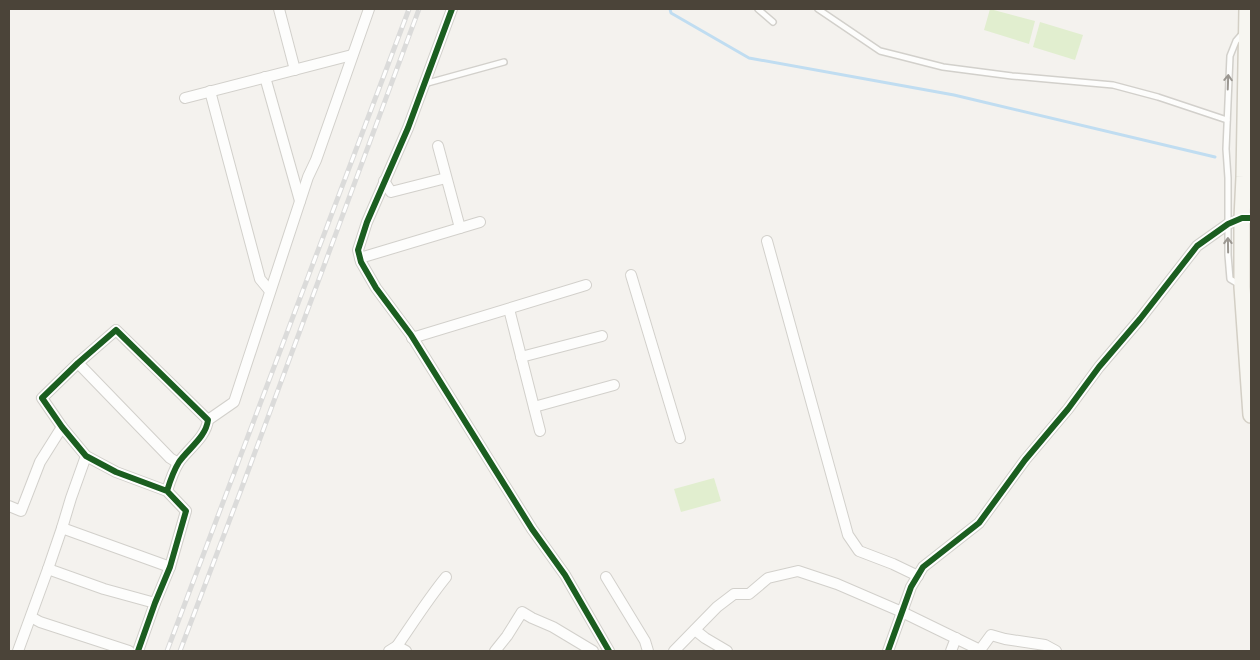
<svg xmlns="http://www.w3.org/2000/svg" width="1260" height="660" viewBox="0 0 1260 660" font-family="'Space Grotesk',sans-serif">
	<rect width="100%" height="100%" fill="#f4f2ee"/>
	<!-- green -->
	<g fill="#e1eecf">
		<path d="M990 9 1035 21 1029 44 984 30Z"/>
		<path d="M1040 22 1083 35 1075 60 1033 47Z"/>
		<path d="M714 478 721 501 681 512 674 489Z"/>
	</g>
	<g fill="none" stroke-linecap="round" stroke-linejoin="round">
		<!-- stream -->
		<path stroke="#c0ddf1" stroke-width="3" d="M670 9 671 13 749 58 954 95 1215 157"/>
		<defs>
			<g id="lane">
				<path d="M758 9 773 22"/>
				<path d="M818 9 880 51 900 56 943 67 1012 76 1113 85 1158 97 1227 120"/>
				<path d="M424 84 504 62"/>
				<path d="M1240 285 1230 279 1228 255V178L1226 149 1230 56 1236 41 1243 33"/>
			</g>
			<g id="street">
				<path d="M279 9 295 70"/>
				<path d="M452 9 408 128 367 222 358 250 361 262 376 288 411 335 532 529 565 575 609 651"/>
				<path d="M265 77 300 201"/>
				<path d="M210 91 260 279 270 291"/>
				<path d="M185 98 352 55"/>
				<path d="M438 146 460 228"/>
				<path d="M384 181 391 192 446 178"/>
				<path d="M767 241 848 535 859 551 893 564 918 576"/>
				<path d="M360 258 480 222"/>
				<path d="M631 275 680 438"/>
				<path d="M509 309 540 431"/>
				<path d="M412 338 586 285"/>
				<path d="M521 357 602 336"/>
				<path d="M78 363 170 458 178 463"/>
				<path d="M534 407 614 385"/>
				<path d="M208 420 234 402 308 177 316 160 369 9"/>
				<path d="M9 506 21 511 40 462 62 427"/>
				<path d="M62 528 170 567"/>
				<path d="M48 569 104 589 155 603"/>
				<path d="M606 577 645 641 648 651"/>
				<path d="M31 617 40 622 129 651"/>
				<path d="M695 630 705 638 727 651"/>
				<path d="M397 646C413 623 428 599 446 577"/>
				<path d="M18 651 48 569 62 528 71 498 86 456"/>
				<path d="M138 651 155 603 170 567 186 511 167 491 116 472 86 456 62 427 42 398 78 363 116 330 208 420C206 437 189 448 179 462 174 470 170 481 167 491"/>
				<path d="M389 651 397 646 406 651"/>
				<path d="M495 651 507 636 522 612 532 618 553 627 593 651"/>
				<path d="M674 651 717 607 734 594H749L768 578 798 571 837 584 902 612 980 650 991 635 1005 639 1045 645 1056 651"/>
				<path d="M888 651 911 587 923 567 979 523 1025 460 1068 409 1099 367 1140 319 1197 246 1228 224 1242 218H1251"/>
				<path d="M951 651 956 638"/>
			</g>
			<path id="secondary" d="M1247 9 1244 177 1242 218V287L1251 415"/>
		</defs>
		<!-- lane casing -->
		<use href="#lane" stroke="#d2d0cb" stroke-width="8"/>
		<!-- street casing -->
		<use href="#street" stroke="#d2d0cb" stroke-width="12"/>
		<!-- secondary casing -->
		<use href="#secondary" stroke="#d3cfc5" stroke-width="18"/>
		<!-- lane -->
		<use href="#lane" stroke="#fdfdfc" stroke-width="5"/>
		<!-- street -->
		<use href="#street" stroke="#fdfdfc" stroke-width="10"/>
		<!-- secondary -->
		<use href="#secondary" stroke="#f7f6f1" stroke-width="15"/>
		<defs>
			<g id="rail">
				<path d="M167 651 409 9"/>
				<path d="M180 651 241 490 419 9"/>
			</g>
		</defs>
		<!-- rail casing -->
		<use href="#rail" stroke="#dbdbda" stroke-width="5"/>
		<!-- rail -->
		<use href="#rail" stroke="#fff" stroke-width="3" stroke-dasharray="9" stroke-linecap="butt"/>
		<defs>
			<g id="cycleway">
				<path d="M452 9 408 128 367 222 358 250 361 262 376 288 411 335 532 529 565 575 609 651"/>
				<path d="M138 651 155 603 170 567 186 511 167 491 116 472 86 456 62 427 42 398 78 363 116 330 208 420C206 437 189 448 179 462 174 470 170 481 167 491"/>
				<path d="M888 651 911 587 923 567 979 523 1025 460 1068 409 1099 367 1140 319 1197 246 1228 224 1242 218H1251"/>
			</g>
		</defs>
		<!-- cycleway casing -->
		<use href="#cycleway" stroke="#fff" stroke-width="9"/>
		<!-- cycleway -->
		<use href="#cycleway" stroke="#1b5e20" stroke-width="6"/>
	</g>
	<!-- one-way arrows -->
	<defs><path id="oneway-shaft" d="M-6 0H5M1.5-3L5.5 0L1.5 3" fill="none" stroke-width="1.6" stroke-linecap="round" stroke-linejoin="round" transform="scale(1.25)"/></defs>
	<g stroke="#9b9791">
		<use href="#oneway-shaft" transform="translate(1228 82) rotate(-88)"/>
		<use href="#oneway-shaft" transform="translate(1228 245) rotate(-91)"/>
	</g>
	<!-- border -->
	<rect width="1260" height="660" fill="none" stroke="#4b4439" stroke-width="20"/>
</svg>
